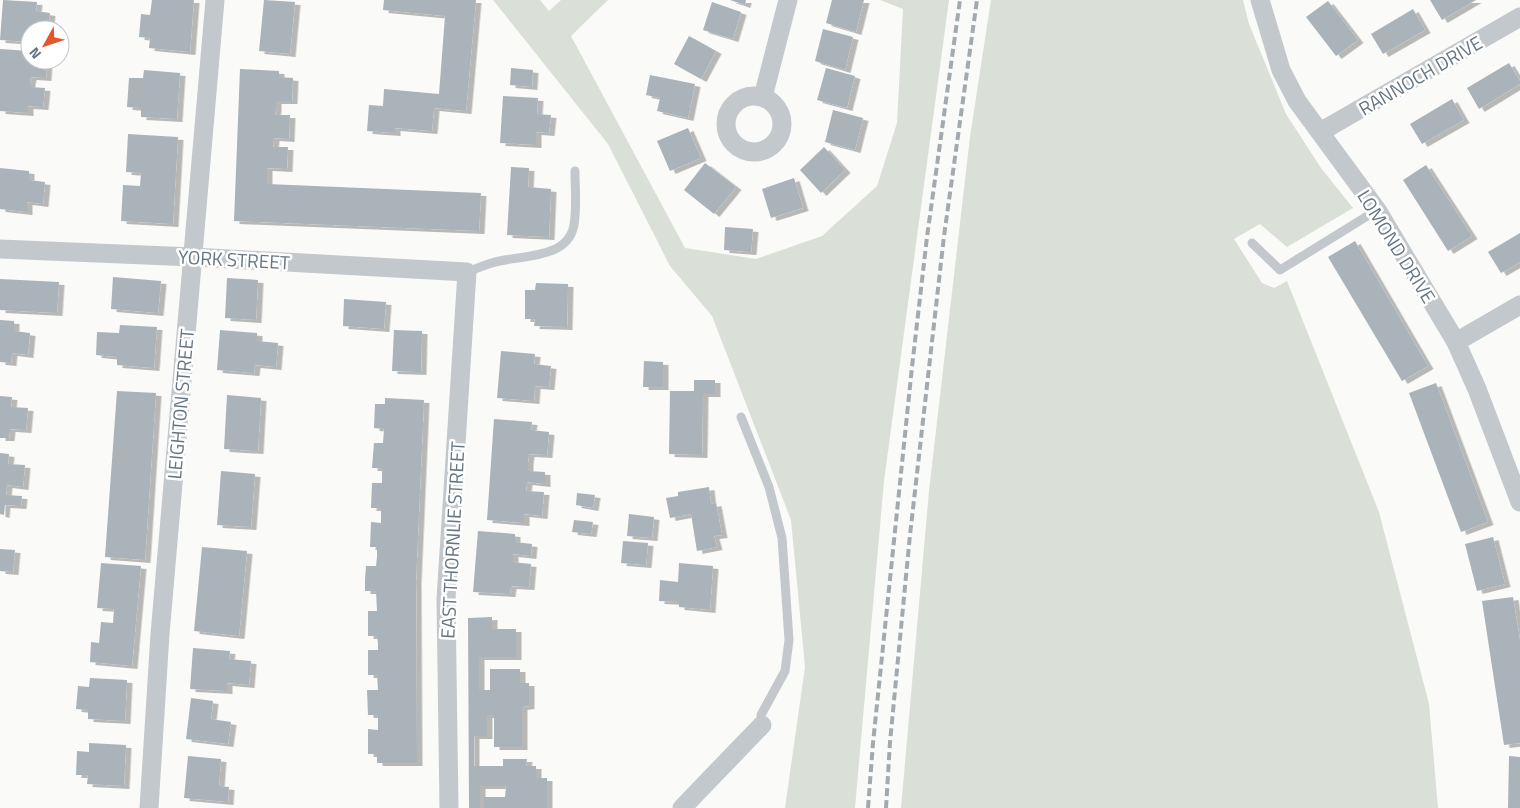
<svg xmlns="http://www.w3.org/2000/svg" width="1520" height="808" viewBox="0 0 1520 808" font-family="'Titillium Web',sans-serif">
	<defs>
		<filter id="shadow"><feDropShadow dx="5.5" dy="3" stdDeviation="0" flood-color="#0004"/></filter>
	</defs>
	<rect width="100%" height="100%" fill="#fafaf8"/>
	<!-- green -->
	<g fill="#dadfd7">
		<path d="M493 0H540L549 11 561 0H608L571 36 685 248 756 259 822 236 877 186 897 123 903 9 880 0H949L884 481 855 808H785L805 667 791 520 712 316 670 266 608 144Z"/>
		<path d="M991 0H1243L1249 24 1286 114 1321 168 1353 208 1287 247 1260 224 1234 239 1262 283 1274 288 1287 281 1379 512 1429 704 1438 808H901L929 491 970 137Z"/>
	</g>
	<!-- building -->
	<g fill="#aab3b9" filter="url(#shadow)">
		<path d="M3 0 37 2 36 11 50 13 48 30H30V42L0 40Z"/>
		<path d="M152 0H194L190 52 149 48 150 38 139 37 141 14 150 15Z"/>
		<path d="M264 0 295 2 290 54 259 51Z"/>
		<path d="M384 0H476L466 111 434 108 432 131 395 128V133L367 131 369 105 383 106 384 89 439 94 445 16 383 10Z"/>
		<path d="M730 0H746L745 5Z"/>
		<path d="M832 0H864L856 32 826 23Z"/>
		<path d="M1430 0H1476L1442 20Z"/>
		<path d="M1328 1 1358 40 1336 56 1306 17Z"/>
		<path d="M712 2 741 12 733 39 703 30Z"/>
		<path d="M1413 9 1425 30 1383 54 1371 34Z"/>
		<path d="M823 29 853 37 845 70 815 61Z"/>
		<path d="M689 36 716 51 701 79 674 64Z"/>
		<path d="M0 49 30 51V60H47L46 78 31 77 30 82V87L45 88 43 107 28 106V113L0 111Z"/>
		<path d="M1509 63 1520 81V84L1479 109 1467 88Z"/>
		<path d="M511 68 533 70 532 87 510 85Z"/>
		<path d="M826 68 855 76 847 108 817 100Z"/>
		<path d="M240 69 279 71V77L293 78 292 101H276V109L275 115H290L289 139 274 138 273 147H288L287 169 267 168V184L481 193 479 231 234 221Z"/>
		<path d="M144 70 180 73 177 119 141 117V108L127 107 129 78H143Z"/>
		<path d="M650 75 695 84 688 118 657 111 660 98 646 95Z"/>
		<path d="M503 96 538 98 537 114 551 115 549 133 536 132V145L500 143Z"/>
		<path d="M1452 99 1464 120 1422 144 1410 124Z"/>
		<path d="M833 110 863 118 855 150 825 142Z"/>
		<path d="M688 128 701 158 670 171 657 141Z"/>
		<path d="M128 134 178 137 173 224 121 221 123 185 140 186 141 173 126 172Z"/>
		<path d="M824 147 845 170 821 193 800 170Z"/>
		<path d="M705 163 736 187 714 214 684 190Z"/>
		<path d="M1426 165 1472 236 1448 251 1403 180Z"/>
		<path d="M511 167 529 168 528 187 551 189 549 237 507 235Z"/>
		<path d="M0 168 29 171V180L45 182 43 204 27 202V212L0 209Z"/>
		<path d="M794 178 803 208 771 218 762 189Z"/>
		<path d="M725 227 753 229 751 252 724 250Z"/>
		<path d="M1520 233V262L1501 273 1488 252Z"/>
		<path d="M1355 241 1428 366 1402 381 1328 257Z"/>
		<path d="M113 277 161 281 158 313 111 309Z"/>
		<path d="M227 278 258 280 256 320 225 318Z"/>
		<path d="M0 279 59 282 57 313 0 310Z"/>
		<path d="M536 283 568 284 567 327 534 326 535 319H525V290H535Z"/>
		<path d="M344 299 386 302 384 329 343 326Z"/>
		<path d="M0 320 14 321V331L30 333 28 355 12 353 11 363 0 362Z"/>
		<path d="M120 325 157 327 154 368 117 365V357L96 355 97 332 119 333Z"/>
		<path d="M220 330 257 333V341L278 343 276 367 255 365 254 373 217 370Z"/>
		<path d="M394 330 422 331 421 372 392 371Z"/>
		<path d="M501 351 535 354 534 364 551 366 549 387 535 386 534 401 497 398Z"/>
		<path d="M644 361 663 362V387H643Z"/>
		<path d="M694 380H715V394H703L702 455 669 454 670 391H694Z"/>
		<path d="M1436 383 1488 522 1461 532 1409 393Z"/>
		<path d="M117 391 156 393 145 560 105 557Z"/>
		<path d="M227 395 261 398 258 451 224 449Z"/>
		<path d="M0 396 12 397 11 407 28 408 26 430 10 429 9 438H0Z"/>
		<path d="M385 398 424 400 416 581 417 763H377V754H368V729L378 730V715H368L367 690H378L377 675H368V650H378V644L377 636H368V611H377L376 591H365V579L366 566H376L377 557V547H370L371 522 381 523V508H371L372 483H382V468H372L374 443H383L384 429 374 428 375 404H385Z"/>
		<path d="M494 419 532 422 531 430 549 432 547 455 529 454 528 462V471L545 472V484L527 482 526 491 544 492 542 516 524 514V523L487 520Z"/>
		<path d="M0 453 9 454 8 464 25 465 23 487 7 485 6 495 22 496 21 506 5 505 4 515 0 514Z"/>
		<path d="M221 471 255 474 251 527 217 525Z"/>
		<path d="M709 487 711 504 716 503 722 535 714 536 717 547 697 551 691 514 670 518 666 498 678 496V492Z"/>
		<path d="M577 493 595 495 593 508 576 505Z"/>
		<path d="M629 514 654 517 652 538 627 536Z"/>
		<path d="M574 520 593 522 591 534 572 532Z"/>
		<path d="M478 531 515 534V542L532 544 531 556 513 554V562L531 564 529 587 511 586 510 594 473 592Z"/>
		<path d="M1493 537 1505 584 1477 591 1465 544Z"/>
		<path d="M623 541 648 543 646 565 621 563Z"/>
		<path d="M202 547 247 551 239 636 194 631Z"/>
		<path d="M0 549 15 550 13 572 0 571Z"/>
		<path d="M101 563 141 566 132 666 90 662 91 642 99 643 101 622 113 623 114 609 97 608Z"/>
		<path d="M679 563 713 566 710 610 679 607V602L659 601 660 580 678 582Z"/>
		<path d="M1513 597 1520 641V743L1504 745 1482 601Z"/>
		<path d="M492 617V629H516V657H479V690H490V669H520V683H529V706L522 707V747H494V715H487V736H474V766H503V759H527L526 766H536V778H547V808H484V797H505L506 786H480V808H469L468 618Z"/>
		<path d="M193 648 230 651 229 659 251 661 249 685 227 683V691L190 689Z"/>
		<path d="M90 678 127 680 125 721 88 719V710L76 709 78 686 89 687Z"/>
		<path d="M191 698 213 701 211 719 231 722 228 744 186 739Z"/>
		<path d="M89 743 126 745 124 786 87 784 88 775H76L77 751 89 752Z"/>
		<path d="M188 756 221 759 219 786 229 787 228 802 184 798Z"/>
		<path d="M1509 756 1520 757V808H1508Z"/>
	</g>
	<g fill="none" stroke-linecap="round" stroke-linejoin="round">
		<!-- lane -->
		<g stroke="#c3c8cc" stroke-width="9">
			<path d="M1252 243 1280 270 1377 210"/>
			<path d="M467 272C478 268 489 263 500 261 526 255 568 258 574 225 577 207 575 188 575 171"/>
			<path d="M741 417 769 487 782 538 789 640 785 671 761 715 762 725"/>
		</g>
		<!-- street -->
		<g stroke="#c3c8cc" stroke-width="19">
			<path d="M1260 0 1281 70 1297 101 1377 210 1456 342 1477 389 1520 502"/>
			<circle cx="754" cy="124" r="28"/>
			<path d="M763 97 788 0"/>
			<path d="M1320 132 1520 17"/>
			<path d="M0 249 193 257 467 272 446 599 449 808"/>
			<path d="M1456 342 1520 305"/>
			<path d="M149 808 160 634 215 0"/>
			<path d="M682 808 762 725"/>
		</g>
		<!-- rail -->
		<g stroke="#a2aab0" stroke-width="4" stroke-dasharray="8 4" stroke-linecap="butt">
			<path d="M868 808 873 743 912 367 927 237 960 0"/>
			<path d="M886 808 890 742 910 535 944 236 977 0"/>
		</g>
	</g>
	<g text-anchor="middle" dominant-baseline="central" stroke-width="5" stroke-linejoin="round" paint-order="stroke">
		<!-- street labels -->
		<g font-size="19" fill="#657683" stroke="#fff">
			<text transform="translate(1420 75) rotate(-30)">RANNOCH DRIVE</text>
			<text transform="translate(1397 246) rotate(58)">LOMOND DRIVE</text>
			<text transform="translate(234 259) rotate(3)">YORK STREET</text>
			<text transform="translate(180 404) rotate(-85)">LEIGHTON STREET</text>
			<text transform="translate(452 540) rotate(-87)">EAST THORNLIE STREET</text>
		</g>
	</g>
	<!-- north arrow -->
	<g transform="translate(45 45) rotate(230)"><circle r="24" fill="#ffffff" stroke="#c1c8cd"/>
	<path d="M0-4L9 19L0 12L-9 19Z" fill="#e4572e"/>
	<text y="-8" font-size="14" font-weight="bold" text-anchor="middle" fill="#657683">N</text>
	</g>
</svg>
